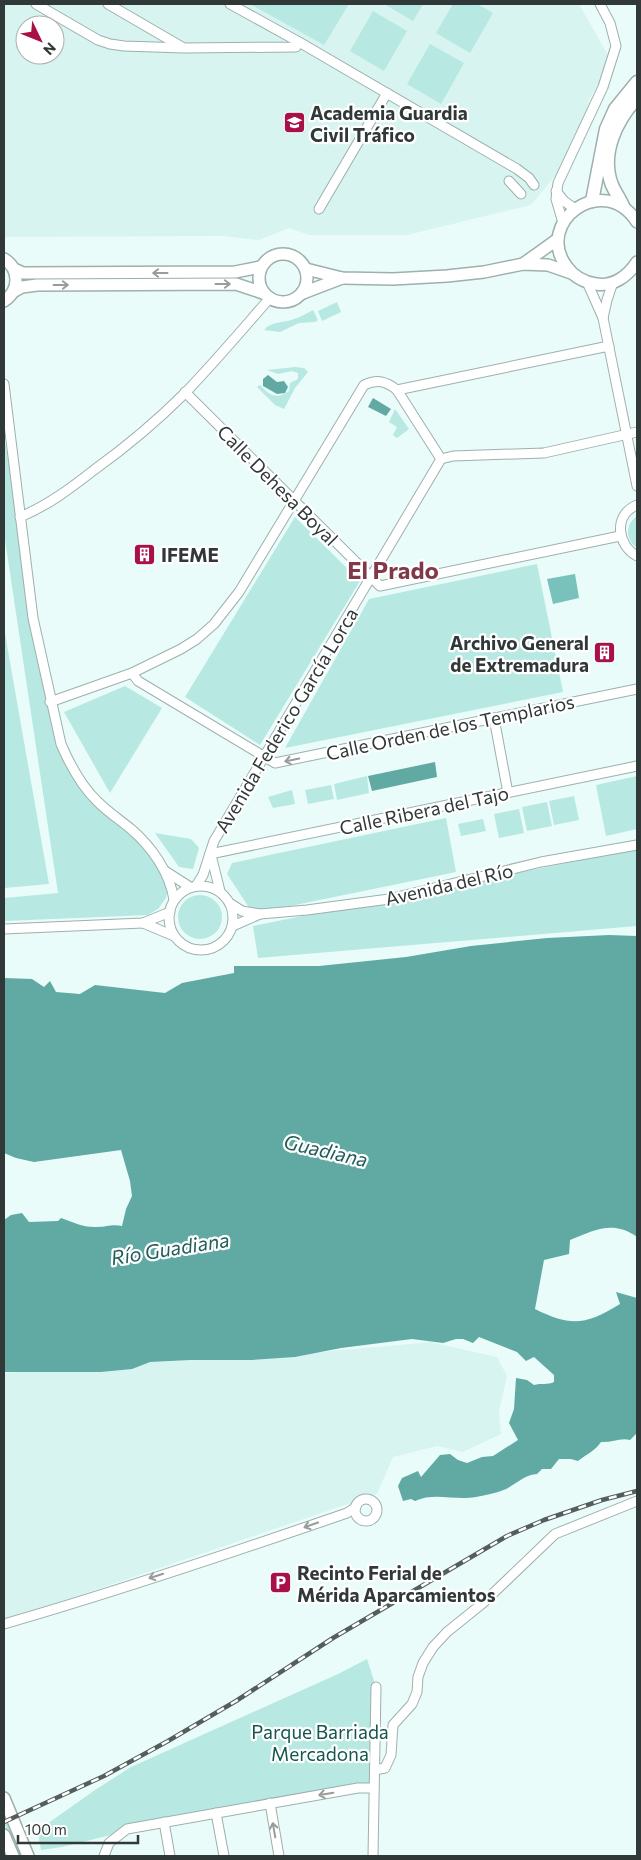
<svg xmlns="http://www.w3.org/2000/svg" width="641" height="1860" viewBox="0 0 641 1860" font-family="Commissioner,sans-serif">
	<rect width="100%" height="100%" fill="#e9fcfa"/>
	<!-- built -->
	<g fill="#d7f4f0" fill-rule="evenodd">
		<path d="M4 4H579L613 64 590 97 578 148 531 205 407 235H309L289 228 259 240 222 236 4 237ZM25 25H55V55H25Z"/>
		<path d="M430 1342 497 1357 507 1376 499 1411 501 1434 463 1452 437 1446 393 1457 377 1494 4 1621V1373L150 1362 322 1352Z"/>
	</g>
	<!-- green -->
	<g fill="#b7e8e2">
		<path d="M250 4H349L324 45Z"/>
		<path d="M384 4H423L413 21Z"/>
		<path d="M453 4H477L493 13 470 53 436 33Z"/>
		<path d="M373 11 407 31 384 71 350 51Z"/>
		<path d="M430 44 464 63 441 104 407 84Z"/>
		<path d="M337 302 341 312 322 321 318 311Z"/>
		<path d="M313 310 318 320 315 322 299 323 280 332 264 330C272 321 284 323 294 319 301 317 307 313 313 310Z"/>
		<path d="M295 367 304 368 308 372 295 388 284 409 275 405 257 387 260 385C269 395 276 400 289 391L290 383 298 379V373L292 371 278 374 267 370Z"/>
		<path d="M395 409 409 429 397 438 393 435 397 427 389 422Z"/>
		<path d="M4 436 60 755 79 787 100 811 134 836 165 876 168 888 166 898 158 909 148 915 4 921V898L58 893 4 533Z"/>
		<path d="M637 516V548C625 539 625 525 637 516Z"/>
		<path d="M295 517 360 581 260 745 185 697Z"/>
		<path d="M537 564 563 692 285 748 369 599Z"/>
		<path d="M4 628 49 884 4 888Z"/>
		<path d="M125 686 162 708 110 793 64 712Z"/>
		<path d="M367 776 369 793 337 800 334 784Z"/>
		<path d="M637 776V829L606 836 596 785Z"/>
		<path d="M331 785 334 799 308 804 305 790Z"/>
		<path d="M292 790 295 804 273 808 268 797Z"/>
		<path d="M574 796 579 820 554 825 549 801Z"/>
		<path d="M547 802 552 826 527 831 522 807Z"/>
		<path d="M519 809 524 833 499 838 494 814Z"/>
		<path d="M446 818 456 872 266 911 265 909 255 910 250 909 227 874 232 863Z"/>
		<path d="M483 819 486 831 461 836 458 824Z"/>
		<path d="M155 833 191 839 199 848 193 869 179 867Z"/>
		<path d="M637 849V926L258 958 253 926Z"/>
		<circle cx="200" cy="917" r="22"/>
		<path d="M367 1659 376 1687 374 1788 164 1822 62 1847 41 1850 38 1833 47 1824 95 1790 131 1767 338 1674Z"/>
		<path d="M4 1809 22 1854 18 1856 4 1823Z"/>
	</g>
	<!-- forest -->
	<path fill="#78c2bb" d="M575 574 579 598 553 604 547 579Z"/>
	<!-- water -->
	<g fill="#60aaa3">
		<path d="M268 375 277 382 284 381 288 387 285 393 277 394 263 386V379Z"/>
		<path d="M373 398 391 409 386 416 368 407Z"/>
		<path d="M435 762 437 777 372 791 368 776Z"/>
		<path d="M609 935 637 936V1237C613 1220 595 1230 570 1240L569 1254 544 1260 535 1309C571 1327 586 1325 620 1304L616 1292 637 1298 636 1326 637 1327V1433L630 1440C621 1437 611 1443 601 1442 595 1451 587 1454 578 1461L571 1459H559L551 1469H542L537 1474C526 1474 516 1484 506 1489 497 1493 486 1495 476 1497 454 1501 435 1492 415 1501L411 1499 403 1501 398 1486 402 1478 418 1471 421 1477 440 1455 450 1454 458 1460 467 1463 482 1457 493 1456 518 1440 509 1423 514 1409 516 1378 527 1380 534 1385C541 1383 548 1385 554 1382V1375L534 1357 526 1361 517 1352 479 1337 473 1343 463 1339H456L443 1343 412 1339 341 1348 295 1357 252 1360H190L150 1362 132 1369 101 1372H4V1220L11 1215 22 1213 29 1222 58 1221 61 1218C73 1222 84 1228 97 1227 107 1227 112 1224 122 1226L126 1209 132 1196 130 1181 121 1150 34 1162 16 1158 4 1153V978L32 979 44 987 50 981 56 992 80 994 95 985 165 993 182 983 234 973V966H319L406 957 471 946 547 938Z"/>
	</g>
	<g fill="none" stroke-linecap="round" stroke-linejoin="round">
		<defs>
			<g id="minor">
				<path d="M36 4 98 40 110 44 124 46 184 48 296 47 299 42"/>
				<path d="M108 4 182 47"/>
				<path d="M230 4 299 42 517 169 529 178 534 185"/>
				<path d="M509 181 521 194"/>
				<path d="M556 191 564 201 575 209"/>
				<path d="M319 209 387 93"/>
				<path d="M563 223 556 199 558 183 603 87 616 46 610 23 600 4"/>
				<path d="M587 282 603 318 637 486"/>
				<path d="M603 318 607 300 613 282"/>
				<path d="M4 384 33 618 61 744C70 765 81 786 98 802 108 812 120 820 131 829 152 847 170 873 174 900"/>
				<path d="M397 390 609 346"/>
				<path d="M185 392 380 586 620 536"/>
				<path d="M441 459 453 456 544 453 637 432"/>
				<path d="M637 505C613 515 617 545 637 556"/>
				<path d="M20 517C47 506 71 488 94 470 126 447 157 421 185 393 214 363 241 331 269 299"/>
				<path d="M132 673 138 681 275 763 637 689"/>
				<path d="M50 702 132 673 181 649 197 639 214 624 239 592 364 385C377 379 386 381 397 390L441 459"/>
				<path d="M494 718 508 793"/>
				<path d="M210 854 637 766"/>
				<path d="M211 855 220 891"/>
				<path d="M165 871 190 887"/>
				<circle cx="201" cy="918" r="32"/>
				<path d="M196 886 203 875 214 841 441 459"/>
				<path d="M231 904 242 911 260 914 307 910 389 899 541 862 637 845"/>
				<path d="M143 923 174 936"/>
				<path d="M233 926 260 914"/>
				<path d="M4 929 143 923 170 912"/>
				<circle cx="366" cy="1510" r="11"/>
				<path d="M4 1624C119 1591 234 1552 347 1513L356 1507"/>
				<path d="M375 1770 385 1768 391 1755 393 1725 412 1704 417 1692 418 1677 423 1663 433 1647 447 1632 483 1603 555 1534 637 1501"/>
				<path d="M270 1803 279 1856"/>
				<path d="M216 1813 224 1856"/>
				<path d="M164 1822 170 1856"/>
				<path d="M104 1856 109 1843 127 1829 358 1788H374"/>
				<path d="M373 1856 376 1687"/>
			</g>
			<g id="major">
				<path d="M637 222C603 170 533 223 567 267 574 277 583 282 596 284 613 287 628 276 637 262"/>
				<circle cx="283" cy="278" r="24"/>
				<path d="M4 259C20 269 20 290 4 301"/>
				<path d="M523 264 558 239"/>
				<path d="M14 269 23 273 235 272 260 267"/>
				<path d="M306 269 342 278 393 279 447 276 484 272 523 264 548 265 571 273"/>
				<path d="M13 292 22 287 37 285 236 284 263 293"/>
				<path d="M303 293 342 278"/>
				<path d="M4 1798 28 1856"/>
				<path d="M4 1835 13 1856"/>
			</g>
			<g id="highway">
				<path d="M592 201 606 129 615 109 637 82"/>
				<path d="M623 206C620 199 615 192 612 185 600 154 616 121 637 98"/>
			</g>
		</defs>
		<!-- minor casing -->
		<use href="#minor" stroke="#9db0ad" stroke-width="11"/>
		<!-- major casing -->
		<use href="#major" stroke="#9db0ad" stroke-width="14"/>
		<!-- highway casing -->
		<use href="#highway" stroke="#9db0ad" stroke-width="15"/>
		<!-- minor -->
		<use href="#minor" stroke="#fff" stroke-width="9"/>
		<!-- major -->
		<use href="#major" stroke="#fff" stroke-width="11"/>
		<!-- highway -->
		<use href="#highway" stroke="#fff" stroke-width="12"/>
		<defs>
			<path id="rail" d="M4 1822 104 1776 168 1741 236 1701 333 1638 507 1536 544 1520 602 1500 637 1491"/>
		</defs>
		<!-- rail casing -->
		<use href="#rail" stroke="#545e5c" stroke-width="4.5"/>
		<!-- rail -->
		<use href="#rail" stroke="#fff" stroke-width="2.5" stroke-dasharray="8" stroke-linecap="butt"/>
	</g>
	<!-- one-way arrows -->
	<defs><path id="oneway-shaft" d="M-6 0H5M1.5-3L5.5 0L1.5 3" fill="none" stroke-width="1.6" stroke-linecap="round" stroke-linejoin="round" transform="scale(1.25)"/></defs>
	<g stroke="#989c9c">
		<use href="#oneway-shaft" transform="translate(160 273) rotate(180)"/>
		<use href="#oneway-shaft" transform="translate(223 284)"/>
		<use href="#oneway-shaft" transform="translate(61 285)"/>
		<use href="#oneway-shaft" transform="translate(292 760) rotate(168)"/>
		<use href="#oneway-shaft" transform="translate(311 1525) rotate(161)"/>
		<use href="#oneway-shaft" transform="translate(156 1576) rotate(162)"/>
		<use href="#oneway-shaft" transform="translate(326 1794) rotate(170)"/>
		<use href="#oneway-shaft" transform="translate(274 1830) rotate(-100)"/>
	</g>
	<!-- icons -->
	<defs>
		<symbol id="university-square" viewBox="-11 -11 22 22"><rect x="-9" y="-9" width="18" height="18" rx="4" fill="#a71148" stroke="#fff"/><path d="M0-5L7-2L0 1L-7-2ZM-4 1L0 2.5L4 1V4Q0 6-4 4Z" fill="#fff"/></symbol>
		<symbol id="building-square" viewBox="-11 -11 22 22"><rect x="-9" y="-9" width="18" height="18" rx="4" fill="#a71148" stroke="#fff"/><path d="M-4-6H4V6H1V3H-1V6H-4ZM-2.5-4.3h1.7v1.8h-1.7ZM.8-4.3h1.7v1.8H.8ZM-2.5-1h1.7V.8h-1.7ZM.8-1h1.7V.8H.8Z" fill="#fff"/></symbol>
		<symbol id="parking-square" viewBox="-11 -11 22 22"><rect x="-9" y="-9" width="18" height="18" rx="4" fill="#a71148" stroke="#fff"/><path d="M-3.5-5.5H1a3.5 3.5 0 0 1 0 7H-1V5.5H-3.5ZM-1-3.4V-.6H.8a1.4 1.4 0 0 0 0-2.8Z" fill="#fff"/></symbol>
	</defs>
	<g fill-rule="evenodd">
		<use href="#university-square" x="282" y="110" width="25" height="25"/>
		<use href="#building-square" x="132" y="542" width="25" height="25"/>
		<use href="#building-square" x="592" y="640" width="25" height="25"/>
		<use href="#parking-square" x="268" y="1570" width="25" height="25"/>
	</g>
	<g text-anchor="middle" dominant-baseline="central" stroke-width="4.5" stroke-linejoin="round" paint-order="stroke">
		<!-- poi labels -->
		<g font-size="19" font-weight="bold" fill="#313938" stroke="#fff" text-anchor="start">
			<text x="310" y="112">Academia Guardia<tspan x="310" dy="22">Civil Tráfico</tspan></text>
			<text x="161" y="554">IFEME</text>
			<text x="589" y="642" text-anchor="end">Archivo General<tspan x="589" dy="22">de Extremadura</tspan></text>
			<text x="297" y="1572">Recinto Ferial de<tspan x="297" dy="22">Mérida Aparcamientos</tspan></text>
		</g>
		<!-- street labels -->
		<g font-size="19" fill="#313938" stroke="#fff">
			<text transform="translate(278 485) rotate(45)">Calle Dehesa Boyal</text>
			<text transform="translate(286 720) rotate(-59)">Avenida Federico García Lorca</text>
			<text transform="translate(450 727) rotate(-12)">Calle Orden de los Templarios</text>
			<text transform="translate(424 810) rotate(-12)">Calle Ribera del Tajo</text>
			<text transform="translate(449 884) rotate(-13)">Avenida del Río</text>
		</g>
		<!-- park labels -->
		<g font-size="19" fill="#155550" stroke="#fff">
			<text x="320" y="1731">Parque Barriada<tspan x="320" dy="22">Mercadona</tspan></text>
		</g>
		<!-- water labels -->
		<g font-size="20" font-style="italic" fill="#205e59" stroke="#fff">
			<text transform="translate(326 1150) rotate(13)">Guadiana</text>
			<text transform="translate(170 1248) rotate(-9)">Río Guadiana</text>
		</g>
		<!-- district labels -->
		<g font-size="24" font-weight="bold" fill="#803949" stroke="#fff">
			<text x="393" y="569">El Prado</text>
		</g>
	</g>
	<!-- border -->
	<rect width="641" height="1860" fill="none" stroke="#313938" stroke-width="10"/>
	<!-- north arrow -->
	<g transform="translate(40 40) rotate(133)"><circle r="24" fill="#ffffff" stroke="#adb0af"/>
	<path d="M0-4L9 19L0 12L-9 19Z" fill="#a71148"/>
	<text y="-8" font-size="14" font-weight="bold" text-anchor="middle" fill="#313938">N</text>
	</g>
	<!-- scale -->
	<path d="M18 1835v8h120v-8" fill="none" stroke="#313938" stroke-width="2.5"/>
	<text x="25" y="1835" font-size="15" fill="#313938" stroke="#ffffff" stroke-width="4" paint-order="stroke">100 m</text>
</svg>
